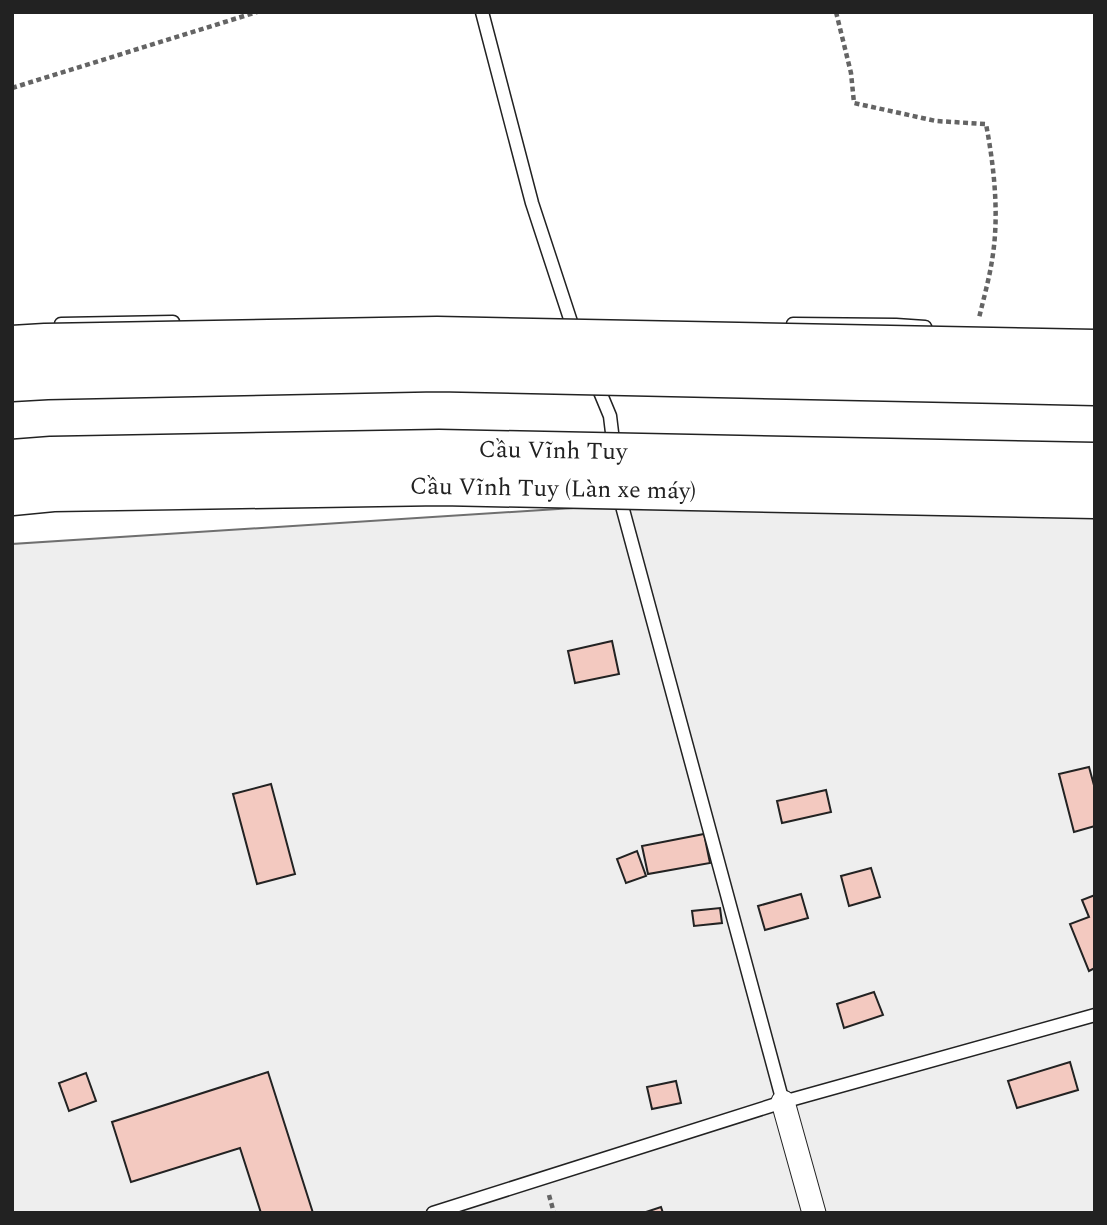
<svg xmlns="http://www.w3.org/2000/svg" width="1107" height="1225" viewBox="0 0 1107 1225" font-family="Spectral,serif">
	<rect width="100%" height="100%" fill="#fff"/>
	<!-- green -->
	<path fill="#eee" stroke="#6f6f6f" stroke-width="2" d="M620 505 1095 517V1213H12V544Z"/>
	<!-- building -->
	<g fill="#f3c9c0" stroke="#222" stroke-width="2">
		<path d="M612 641 619 674 575 683 568 651Z"/>
		<path d="M1089 767 1095 789V826L1074 832 1059 774Z"/>
		<path d="M271 784 295 874 257 884 233 794Z"/>
		<path d="M826 790 831 812 782 823 777 801Z"/>
		<path d="M704 834 710 863 648 874 642 846Z"/>
		<path d="M637 851 646 876 626 883 617 859Z"/>
		<path d="M871 868 880 897 849 906 841 876Z"/>
		<path d="M801 894 808 918 765 930 758 906Z"/>
		<path d="M1095 895V968L1089 971 1070 924 1089 917 1082 900Z"/>
		<path d="M720 908 722 923 694 926 692 911Z"/>
		<path d="M874 992 883 1015 844 1028 837 1004Z"/>
		<path d="M1070 1062 1078 1090 1017 1108 1008 1081Z"/>
		<path d="M268 1072 313 1213H261L240 1148 131 1182 112 1122Z"/>
		<path d="M86 1073 96 1101 69 1111 59 1083Z"/>
		<path d="M676 1081 681 1103 652 1109 647 1087Z"/>
		<path d="M661 1207 663 1213H643Z"/>
	</g>
	<g fill="none" stroke-linecap="round" stroke-linejoin="round">
		<defs>
			<g id="service">
				<path d="M482 12 532 203 575 334"/>
				<path d="M61 324 173 322"/>
				<path d="M793 324 896 325 925 327"/>
				<path d="M595 380 610 416 614 449"/>
				<path d="M619 495 783 1102"/>
				<path d="M433 1213 783 1102 1095 1015"/>
			</g>
			<path id="minor" d="M783 1102 814 1213"/>
		</defs>
		<!-- service casing -->
		<use href="#service" stroke="#222" stroke-width="15"/>
		<!-- minor casing -->
		<use href="#minor" stroke="#222" stroke-width="25"/>
		<!-- path -->
		<g stroke="#646464" stroke-width="4.5" stroke-dasharray="5 3.5" stroke-linecap="butt">
			<path d="M836 12 851 73 854 103 936 121 986 124C994 166 999 212 993 254 990 276 984 297 979 318"/>
			<path d="M12 88 257 12"/>
			<path d="M549 1195 554 1213"/>
		</g>
		<!-- service -->
		<use href="#service" stroke="#fff" stroke-width="12"/>
		<!-- minor -->
		<use href="#minor" stroke="#fff" stroke-width="23"/>
		<defs>
			<g id="trunk-bridge">
				<path d="M12 345 45 343 437 336 1095 349"/>
				<path d="M12 382 47 380 438 372 1095 386"/>
				<path d="M12 459 51 456 439 449 1095 462"/>
				<path d="M12 496 53 492 441 486 1095 499"/>
			</g>
		</defs>
		<!-- trunk-bridge casing -->
		<use href="#trunk-bridge" stroke="#222" stroke-width="41" stroke-linecap="butt"/>
		<!-- trunk-bridge -->
		<use href="#trunk-bridge" stroke="#fff" stroke-width="38"/>
	</g>
	<g text-anchor="middle" dominant-baseline="central" stroke-width="5" stroke-linejoin="round" paint-order="stroke">
		<!-- street labels -->
		<g font-size="24" fill="#222" stroke="#fff">
			<text transform="translate(553 451) rotate(1)">Cầu Vĩnh Tuy</text>
			<text transform="translate(553 489) rotate(1)">Cầu Vĩnh Tuy (Làn xe máy)</text>
		</g>
	</g>
	<!-- border -->
	<rect width="1107" height="1225" fill="none" stroke="#222222" stroke-width="28"/>
</svg>
